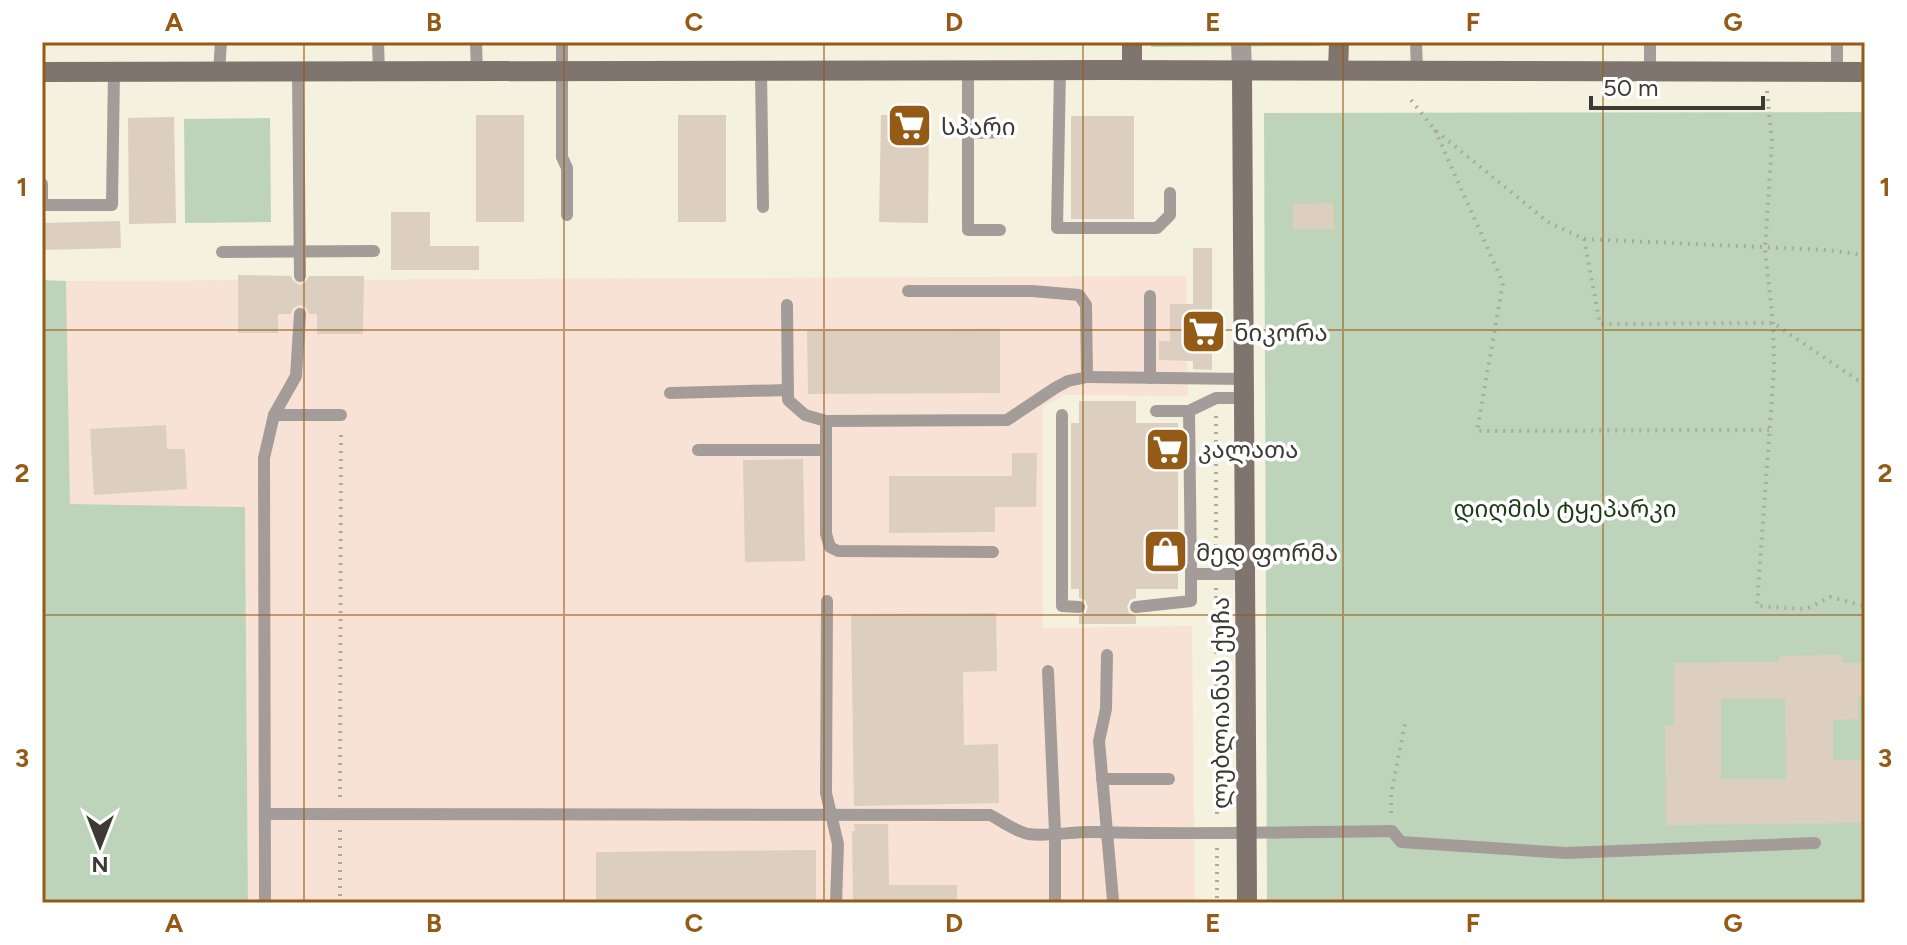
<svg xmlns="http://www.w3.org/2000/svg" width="1907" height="945" viewBox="0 0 1907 945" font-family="Figtree,'Noto Sans Georgian',sans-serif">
	<rect width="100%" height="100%" fill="#f4f1de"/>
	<!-- commercial -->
	<path fill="#f8e2d5" d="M1186 276 1188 396 1064 395 1043 406V628L1192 626 1195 903H248L245 507 70 505 66 281Z"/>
	<!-- green -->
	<g fill="#bed4ba">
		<path d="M1151 42H1326L1320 46 1151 47Z"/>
		<path d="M1865 112V903H1267L1264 113Z"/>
		<path d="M270 118 271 222 185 223 184 119Z"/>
		<path d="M42 280 66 281 70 504 245 507 248 903H42Z"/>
	</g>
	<!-- building -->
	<g fill="#dccfc0" fill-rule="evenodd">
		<rect x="476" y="115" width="48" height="107"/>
		<rect x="678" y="115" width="48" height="107"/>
		<path d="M881 115 929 116 928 223 879 222Z"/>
		<rect x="1071" y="116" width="63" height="103"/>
		<path d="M174 117 176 223 129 224 128 118Z"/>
		<path d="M1333 203 1334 229H1293V204Z"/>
		<path d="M391 212H430V246H479V270H391Z"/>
		<path d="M120 221 121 248 42 250V223Z"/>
		<path d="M1193 248H1212V370L1193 369V361L1159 360V341H1170V304H1193Z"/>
		<path d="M238 275 291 276 293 281 299 285 305 283 309 276H364L363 334H317V314H309L306 307 300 305 293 308 291 314H278V333H238Z"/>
		<path d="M1000 329V393L808 394 807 330Z"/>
		<path d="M1079 401H1136V423H1178V589H1136V598L1130 600 1127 607 1129 613 1136 616V624H1079V616L1086 613 1088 607 1085 600 1079 598V589H1071V423H1079Z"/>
		<path d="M166 425 167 449H185L187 489 94 495 90 429Z"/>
		<path d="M1012 453H1037L1036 507H995V532L889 533V476H1012Z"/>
		<path d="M803 459 805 561 745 562 743 460Z"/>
		<path d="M996 613 997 671 963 672 964 745 998 744 999 803 854 806 851 614Z"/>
		<path d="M1842 655V663H1865V696H1858L1859 719 1833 720V760H1865V823L1666 825 1665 725H1674V663L1779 662V656ZM1721 699H1785L1786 779H1721Z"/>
		<path d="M854 824H888L889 885H957V903H853L852 831H855Z"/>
		<path d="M816 850V903H596V852Z"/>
	</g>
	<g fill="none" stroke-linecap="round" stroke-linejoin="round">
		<!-- path -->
		<g stroke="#acaa9c" stroke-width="4" stroke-dasharray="2 6" stroke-linecap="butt">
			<path d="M827 42V43"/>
			<path d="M1767 91 1772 142 1765 249 1773 323 1774 368 1757 606 1806 609 1830 597 1865 606"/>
			<path d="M1411 100 1435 130 1548 222 1584 239 1827 250 1865 255"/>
			<path d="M1435 130 1503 283 1477 431 1769 430"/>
			<path d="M1584 239 1600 324 1773 323 1865 385"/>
			<path d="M1216 416V559"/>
			<path d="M1216 588 1217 815"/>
			<path d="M340 797 341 430"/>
			<path d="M1391 813V794L1406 719"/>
			<path d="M340 830V903"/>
			<path d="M1217 848V903"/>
		</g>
		<!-- lane -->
		<g stroke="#a49c98" stroke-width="12">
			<path d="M378 42 379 73"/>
			<path d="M476 42 477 73"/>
			<path d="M562 42V157L567 168V215"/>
			<path d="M1416 42 1417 70"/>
			<path d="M1650 42V72"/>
			<path d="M1060 70 1057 228H1157L1170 215V193"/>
			<path d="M968 71V230H1000"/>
			<path d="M219 72 221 42"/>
			<path d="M761 72 763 207"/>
			<path d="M1837 72V42"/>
			<path d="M298 73 300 276"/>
			<path d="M968 133 1011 132"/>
			<path d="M42 184V205H112L114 72"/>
			<path d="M222 252 374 251"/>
			<path d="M1150 296V378"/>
			<path d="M787 305 788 400 805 415 826 421V534L830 547 838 551 993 552"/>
			<path d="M1087 377 1244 379"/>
			<path d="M670 393 788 390"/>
			<path d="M1156 411H1189L1216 398H1244"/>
			<path d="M1189 411 1191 574"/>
			<path d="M274 415H341"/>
			<path d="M1062 415V606L1079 607"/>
			<path d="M826 421 1007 420 1055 388 1068 381 1087 377 1086 305 1079 295 1032 291H908"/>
			<path d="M698 450H826"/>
			<path d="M827 601 826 793 838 844 836 903"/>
			<path d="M1136 607 1191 601V574H1246"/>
			<path d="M1107 655 1106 709 1099 741 1113 900"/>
			<path d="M1048 671 1055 832V903"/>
			<path d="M1102 779H1169"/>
			<path d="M265 814 990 815C1002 821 1015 831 1028 834 1047 837 1075 831 1096 832 1194 835 1293 832 1392 831L1401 842 1566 853 1815 843"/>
			<path d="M265 903 264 458 274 415 296 376 300 314"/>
		</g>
		<!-- street -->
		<path stroke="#a49c98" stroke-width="20" d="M1241 42 1242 71"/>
		<!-- secondary -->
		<g stroke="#80746e" stroke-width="20">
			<path d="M1132 42V70"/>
			<path d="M1338 70 1339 42"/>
			<path d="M1242 71 1247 903"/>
			<path d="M42 72 1108 70 1865 72"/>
		</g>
	</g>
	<!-- grid -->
	<path fill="none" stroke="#945b16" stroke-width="2" stroke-opacity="0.55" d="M304 42V903M564 42V903M824 42V903M1083 42V903M1343 42V903M1603 42V903M42 330H1865M42 615H1865"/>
	<!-- icons -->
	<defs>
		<symbol id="supermarket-square" viewBox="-11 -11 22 22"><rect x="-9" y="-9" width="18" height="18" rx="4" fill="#945b16" stroke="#fff"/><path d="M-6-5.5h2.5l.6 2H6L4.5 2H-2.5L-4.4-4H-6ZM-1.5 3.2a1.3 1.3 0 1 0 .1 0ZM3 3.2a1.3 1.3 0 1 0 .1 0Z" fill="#fff"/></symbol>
		<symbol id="shop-square" viewBox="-11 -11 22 22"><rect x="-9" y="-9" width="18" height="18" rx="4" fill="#945b16" stroke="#fff"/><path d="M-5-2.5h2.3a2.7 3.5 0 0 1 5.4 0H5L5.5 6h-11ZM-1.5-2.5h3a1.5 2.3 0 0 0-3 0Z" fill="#fff"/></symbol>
	</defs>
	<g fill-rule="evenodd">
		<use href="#supermarket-square" x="884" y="100" width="51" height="51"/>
		<use href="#supermarket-square" x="1178" y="306" width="51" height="51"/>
		<use href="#supermarket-square" x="1142" y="424" width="51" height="51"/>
		<use href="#shop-square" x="1140" y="526" width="51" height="51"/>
	</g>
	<g text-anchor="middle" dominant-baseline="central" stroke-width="7" stroke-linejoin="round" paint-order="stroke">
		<!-- poi labels -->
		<g font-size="24" fill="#3b3a33" stroke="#fff" text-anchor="start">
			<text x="941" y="126">სპარი</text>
			<text x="1234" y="332">ნიკორა</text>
			<text x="1198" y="449">კალათა</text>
			<text x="1196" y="552">მედ ფორმა</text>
		</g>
		<!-- park labels -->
		<g font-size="24" fill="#1b3c13" stroke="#fff">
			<text x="1565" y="508">დიღმის ტყეპარკი</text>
		</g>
		<!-- street labels -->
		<g font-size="24" fill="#3b3a33" stroke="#fff">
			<text transform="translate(1220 703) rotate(-90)">ლუბლიანას ქუჩა</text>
		</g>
	</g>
	<!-- border -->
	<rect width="1907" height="945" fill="none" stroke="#ffffff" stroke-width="88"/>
	<!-- north arrow -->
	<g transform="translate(100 845) rotate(180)" stroke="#ffffff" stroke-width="6" paint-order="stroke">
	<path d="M0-6L14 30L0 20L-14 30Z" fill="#3b3a33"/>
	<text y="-12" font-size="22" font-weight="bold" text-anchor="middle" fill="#3b3a33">N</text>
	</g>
	<!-- scale -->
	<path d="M1591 96v12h172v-12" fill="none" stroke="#3b3a33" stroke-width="4"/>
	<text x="1603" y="96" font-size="24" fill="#3b3a33" stroke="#ffffff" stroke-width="6" paint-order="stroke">50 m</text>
	<rect x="44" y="44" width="1819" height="857" fill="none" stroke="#945b16" stroke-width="3"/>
	<g font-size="26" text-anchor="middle" font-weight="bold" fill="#945b16">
		<text x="174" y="31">A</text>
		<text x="434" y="31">B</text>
		<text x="694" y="31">C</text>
		<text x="954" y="31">D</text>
		<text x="1213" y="31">E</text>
		<text x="1473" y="31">F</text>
		<text x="1733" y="31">G</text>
		<text x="22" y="196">1</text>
		<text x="1885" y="196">1</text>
		<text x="22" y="482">2</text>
		<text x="1885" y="482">2</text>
		<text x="22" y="767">3</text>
		<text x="1885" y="767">3</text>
		<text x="174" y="932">A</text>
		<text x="434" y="932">B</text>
		<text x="694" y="932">C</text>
		<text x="954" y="932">D</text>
		<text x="1213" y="932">E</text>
		<text x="1473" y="932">F</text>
		<text x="1733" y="932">G</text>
	</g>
</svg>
